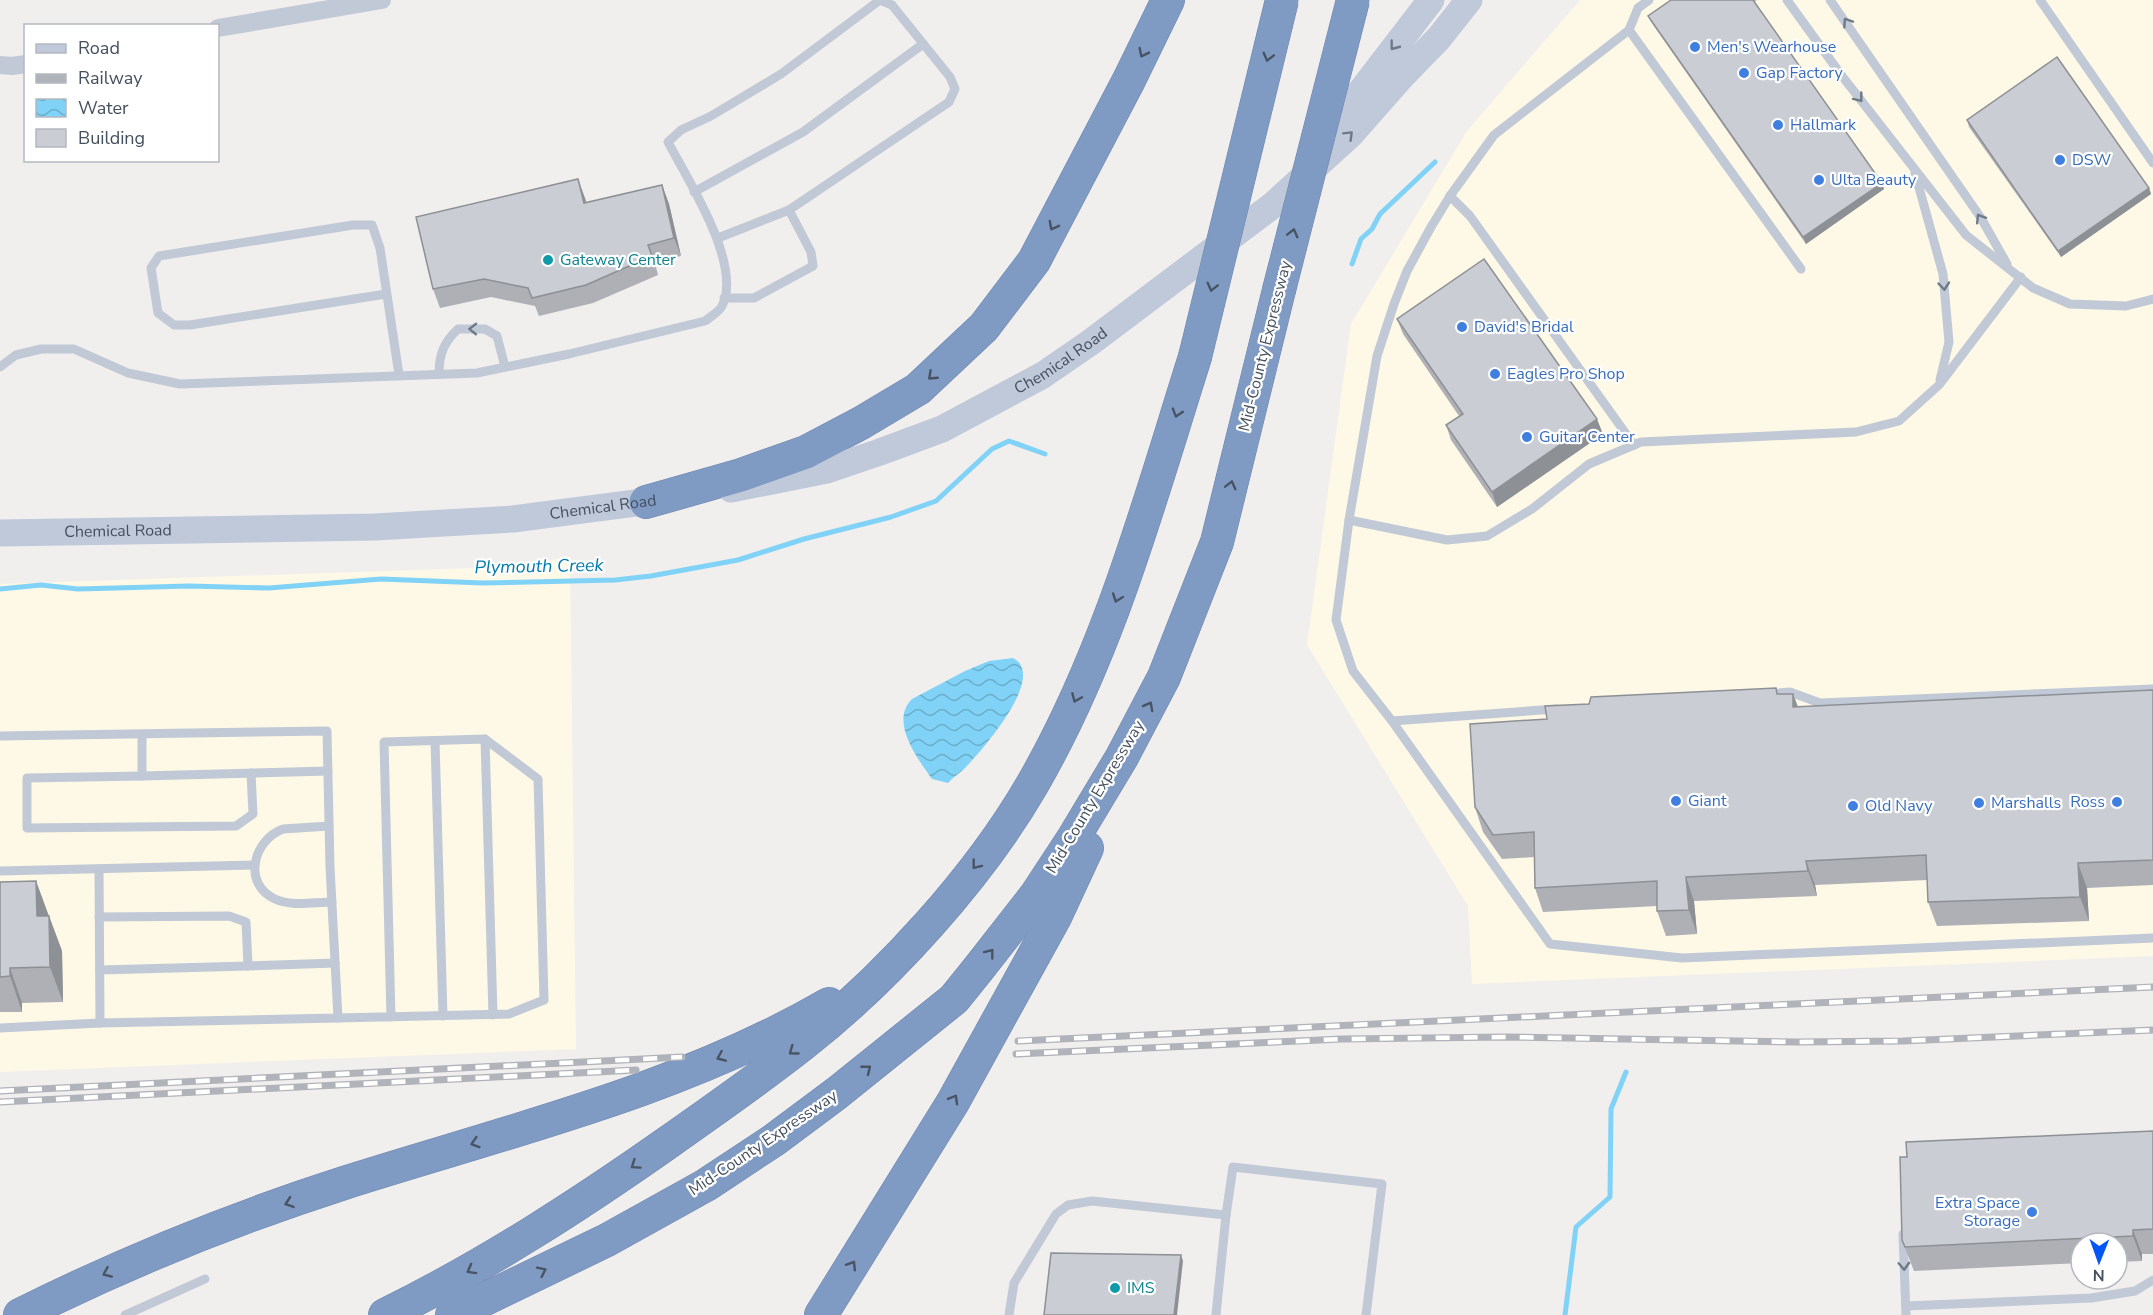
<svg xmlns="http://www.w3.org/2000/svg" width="2153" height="1315" viewBox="0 0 2153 1315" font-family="'Nunito Sans',sans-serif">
	<defs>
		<pattern id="water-waves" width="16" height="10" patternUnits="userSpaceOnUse" patternTransform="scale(1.5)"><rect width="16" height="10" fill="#80d3f6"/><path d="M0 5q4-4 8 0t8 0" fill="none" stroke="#6aaeca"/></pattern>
	</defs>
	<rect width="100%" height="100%" fill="#f1eeee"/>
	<!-- commercial -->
	<g fill="#fef9e6">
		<path d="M1580 0H2153V956L1472 984 1468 906 1307 645 1351 324 1467 131Z"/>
		<path d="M570 557 576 1049 0 1072V584L504 567Z"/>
	</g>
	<!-- water -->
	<path fill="url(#water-waves)" d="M1013 658C1048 676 982 750 965 768 959 774 953 777 948 783L932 779C918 759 889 722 912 699L965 671 989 661Z"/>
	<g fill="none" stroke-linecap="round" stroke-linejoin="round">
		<!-- stream -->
		<g stroke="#80d3f6" stroke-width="5">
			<path d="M1352 264 1361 239 1372 229 1380 214 1435 162"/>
			<path d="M0 589 41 585 78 589 189 586 269 588 381 579 483 583 615 580 651 576 738 560 804 539 891 517 936 501 992 449 1009 441 1045 454"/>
			<path d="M1565 1315 1576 1227 1610 1197 1611 1109 1626 1072"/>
		</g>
		<defs>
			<g id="motorway">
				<path d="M646 502 741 475 806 452 861 423 918 389 984 327 1034 261 1129 80 1168 0"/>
				<path d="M20 1315C124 1263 232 1219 344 1183 507 1131 679 1091 829 1004"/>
				<path d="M385 1315C485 1266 579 1205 670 1141 715 1109 760 1078 803 1044 887 978 978 878 1032 785 1109 652 1149 502 1195 357"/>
				<path d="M452 1315 607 1240 706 1185 774 1140 837 1093 954 999 979 968 1036 895 1074 837 1122 757 1164 677 1217 542 1279 290"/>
				<path d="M821 1315 953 1102 1055 917 1087 848"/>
			</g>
		</defs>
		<!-- motorway casing -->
		<use href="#motorway" stroke="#6c86af" stroke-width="34"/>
		<!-- service -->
		<g stroke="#c0c9d5" stroke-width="9">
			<path d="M1787 0 1842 76 1966 235 2033 288 2070 304 2126 306 2153 299"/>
			<path d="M1830 0 1981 218 2007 264"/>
			<path d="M2040 0 2153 163"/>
			<path d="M1629 30 1638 8 1649 0"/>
			<path d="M1915 173 1943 274 1949 342 1940 380"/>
			<path d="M694 192 803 132 923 44"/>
			<path d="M1450 196 1470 216 1634 445"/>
			<path d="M718 238 789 210 949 102 955 89 950 77 892 5 880 0"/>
			<path d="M386 294 190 325H174L158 313 151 268 159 256 353 225H372L380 248 399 375"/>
			<path d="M724 298H754L813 266 811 252 789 210"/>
			<path d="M0 367 16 355 41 349H74L128 373 180 384 477 373 569 354 705 321C710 317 719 312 722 306 743 265 688 180 668 142L681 130 711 116 781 74 880 0"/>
			<path d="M439 374C439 354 444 342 458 329H485L497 336 505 367"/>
			<path d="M1349 520 1447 540 1487 536 1532 509 1589 464 1641 442 1856 432 1899 421 1939 385 2021 277"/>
			<path d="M1768 694 1790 692 1820 703 2153 689"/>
			<path d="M1556 709 1392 721 1353 671 1336 620 1349 520 1377 356 1394 304 1407 271 1431 227 1450 196 1494 135 1629 30 1801 269"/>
			<path d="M1392 721 1550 944 1682 958 2153 938"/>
			<path d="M142 735V776L328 771"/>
			<path d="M0 736 327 731 330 867 338 1018 100 1023 0 1028"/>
			<path d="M485 739 493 1015"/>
			<path d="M435 741 443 1016"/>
			<path d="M142 776 27 778V828L236 826 253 814 251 773"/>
			<path d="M329 826 283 829C253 840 242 884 275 899 292 907 314 902 332 902"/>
			<path d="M99 869 100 1023"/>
			<path d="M0 871 255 865"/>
			<path d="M99 917 229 916 246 922 248 966 335 963"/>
			<path d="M100 970 248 966"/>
			<path d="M338 1018 509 1014 544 1000 538 779 485 739 384 742 391 1017"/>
			<path d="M1903 1234 1906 1315"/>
			<path d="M1906 1306 2091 1298 2135 1291 2153 1280"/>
			<path d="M125 1315 205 1279"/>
			<path d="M1009 1315 1014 1283 1056 1214 1068 1205 1092 1201 1226 1215 1233 1167 1382 1184 1366 1315"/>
			<path d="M1216 1315 1226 1215"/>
		</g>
		<!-- minor -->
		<g stroke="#c0c9d5" stroke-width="18">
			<path d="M218 28 382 0"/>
			<path d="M0 65 12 66 26 64"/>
		</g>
		<!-- secondary -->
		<g stroke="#bfc9da" stroke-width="27">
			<path d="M1317 139 1355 99 1431 0"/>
			<path id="s1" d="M731 489 827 470 880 452 942 429 1043 375 1091 342 1273 205 1350 135 1402 76 1439 38 1469 0"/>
			<path id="s2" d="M0 533 375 527 513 519 666 499"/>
		</g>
		<!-- motorway -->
		<use href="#motorway" stroke="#809bc3" stroke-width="33"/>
		<defs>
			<g id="rail">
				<path d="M1018 1041 2153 987"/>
				<path d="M1016 1054 1342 1039 1506 1037 1798 1042 1903 1041 2153 1030"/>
				<path d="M0 1091 682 1057"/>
				<path d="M0 1102 636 1070"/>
			</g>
		</defs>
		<!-- rail casing -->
		<use href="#rail" stroke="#b0b3ba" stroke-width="7"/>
		<!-- rail -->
		<use href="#rail" stroke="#fff" stroke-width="4.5" stroke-dasharray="14" stroke-linecap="butt"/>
		<defs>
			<g id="motorway-bridge">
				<path d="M1279 290 1353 0"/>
				<path d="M1195 357 1282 0"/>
			</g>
		</defs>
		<!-- motorway-bridge casing -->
		<use href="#motorway-bridge" stroke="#6c86af" stroke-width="34" stroke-linecap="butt"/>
		<!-- motorway-bridge -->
		<use href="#motorway-bridge" stroke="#809bc3" stroke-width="33"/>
	</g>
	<!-- wall -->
	<g fill="#aeb0b6">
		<path d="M1671 0H1757L1754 2 1884 189 1806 244 1651 22 1648 16Z"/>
		<path d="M1967 120 2149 188 2151 194 2061 257 1969 127Z"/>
		<path d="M662 185 669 204 681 256 655 263 658 275 593 303 539 316 535 306 491 297 440 308 433 289 585 198 586 203Z"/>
		<path d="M1397 319 1603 434 1497 507 1451 440 1446 425 1459 416 1403 334Z"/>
		<path d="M1776 688 1778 694H1793L1798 707 2153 690V885L2087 888 2089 921 1937 926 1928 902 1927 880 1815 885 1817 896 1694 901 1697 934 1666 936 1657 911V906L1543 912 1535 888 1534 857 1502 859 1483 832 1475 807 1547 719 1589 704Z"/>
		<path d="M36 881 62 951 63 1002 22 1003V1012H0V882Z"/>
		<path d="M2153 1131V1254H2142V1261L2117 1262V1243H2081V1263L1914 1271 1902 1240 1907 1157Z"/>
	</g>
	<!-- shaded-wall -->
	<g fill="#8d9094">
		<path d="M578 179 585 198 591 222 584 203Z"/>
		<path d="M1882 183 1884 189 1806 244 1803 237Z"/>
		<path d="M662 185 669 204 681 256 674 238Z"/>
		<path d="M2149 188 2151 194 2061 257 2058 251Z"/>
		<path d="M1597 419 1603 434 1497 507 1492 492Z"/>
		<path d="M1793 694 1802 718 1793 707Z"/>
		<path d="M1806 861 1815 885 1817 896 1808 871Z"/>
		<path d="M2078 863 2087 888 2089 921 2080 897Z"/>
		<path d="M1686 877 1694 901 1697 934 1689 910Z"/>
		<path d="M36 881 49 917 37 916Z"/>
		<path d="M49 916 62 951 63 1002 50 967Z"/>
		<path d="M10 968 22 1003V1012L10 976Z"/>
		<path d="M2133 1230 2142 1254V1261L2133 1236Z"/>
		<path d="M1181 1255 1183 1261 1177 1315H1174Z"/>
	</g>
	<!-- building -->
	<g fill="#cacdd4" stroke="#8d9094" stroke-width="1.5">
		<path d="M1671 0H1753L1882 183 1803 237 1648 16Z"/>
		<path d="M2057 57 2149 188 2058 251 1967 120Z"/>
		<path d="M578 179 584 203 662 185 674 238 648 245 652 256 586 285 532 298 528 288 484 279 433 289 416 217Z"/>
		<path d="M1484 259 1597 419 1492 492 1446 425 1463 414 1397 319Z"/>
		<path d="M1776 688 1777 694H1793V707L2153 690V860L2078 863 2080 897 1928 902 1926 855 1806 861 1808 871 1686 877 1689 910 1657 911V881L1535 888 1534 832 1493 835 1475 807 1470 724 1547 719 1545 706 1589 704 1591 697Z"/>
		<path d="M36 881 37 916H49L50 967 10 968V976L0 977V882Z"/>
		<path d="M2153 1131V1229L2133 1230V1236L1905 1247 1902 1240 1900 1157H1907L1906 1142Z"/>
		<path d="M1051 1253 1181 1255 1174 1315H1044Z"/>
	</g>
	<!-- one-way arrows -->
	<defs><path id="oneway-chevron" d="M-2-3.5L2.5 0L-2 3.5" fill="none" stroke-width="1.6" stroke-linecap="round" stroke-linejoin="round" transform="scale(1.5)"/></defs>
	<g stroke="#6f7a88">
		<use href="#oneway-chevron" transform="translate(1847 22) rotate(-124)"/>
		<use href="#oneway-chevron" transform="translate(1859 98) rotate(52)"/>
		<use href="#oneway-chevron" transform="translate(1980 218) rotate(-122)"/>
		<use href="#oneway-chevron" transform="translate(1944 286) rotate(85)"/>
		<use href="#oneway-chevron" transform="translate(473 329) rotate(-179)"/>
		<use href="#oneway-chevron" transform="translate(1904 1266) rotate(88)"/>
	</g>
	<g stroke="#6f7a89">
		<use href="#oneway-chevron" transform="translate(1394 46) rotate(127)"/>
		<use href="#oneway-chevron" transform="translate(1349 135) rotate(-45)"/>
	</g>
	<g stroke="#475463">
		<use href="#oneway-chevron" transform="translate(1143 53) rotate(116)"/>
		<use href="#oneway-chevron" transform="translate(1268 57) rotate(104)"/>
		<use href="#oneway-chevron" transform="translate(1053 226) rotate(118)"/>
		<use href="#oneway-chevron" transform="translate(1293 233) rotate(-76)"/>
		<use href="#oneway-chevron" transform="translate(1212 287) rotate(104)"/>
		<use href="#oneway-chevron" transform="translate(932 376) rotate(137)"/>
		<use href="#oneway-chevron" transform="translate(1177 413) rotate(107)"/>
		<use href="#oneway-chevron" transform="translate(1231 485) rotate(-76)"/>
		<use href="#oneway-chevron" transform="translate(1117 598) rotate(110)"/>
		<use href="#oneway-chevron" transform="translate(1076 698) rotate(113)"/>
		<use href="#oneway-chevron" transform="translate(1149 706) rotate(-62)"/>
		<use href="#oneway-chevron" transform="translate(976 865) rotate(128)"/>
		<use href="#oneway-chevron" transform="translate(990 953) rotate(-52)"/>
		<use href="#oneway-chevron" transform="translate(793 1051) rotate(144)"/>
		<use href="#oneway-chevron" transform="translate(721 1057) rotate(157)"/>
		<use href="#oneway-chevron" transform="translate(867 1069) rotate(-39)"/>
		<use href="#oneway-chevron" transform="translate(954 1099) rotate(-60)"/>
		<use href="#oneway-chevron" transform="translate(475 1143) rotate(163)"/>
		<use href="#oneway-chevron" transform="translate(635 1165) rotate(145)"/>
		<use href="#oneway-chevron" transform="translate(289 1203) rotate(161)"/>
		<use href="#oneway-chevron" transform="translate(852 1265) rotate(-58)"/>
		<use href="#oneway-chevron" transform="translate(471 1270) rotate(151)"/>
		<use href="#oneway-chevron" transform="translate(542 1271) rotate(-26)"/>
		<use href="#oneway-chevron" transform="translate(107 1273) rotate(156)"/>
	</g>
	<!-- markers -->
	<g fill="#3f7fe0" stroke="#fff" stroke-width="2">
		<circle cx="1695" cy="47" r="6"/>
		<circle cx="1744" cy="73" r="6"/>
		<circle cx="1778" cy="125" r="6"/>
		<circle cx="2060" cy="160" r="6"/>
		<circle cx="1819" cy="180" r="6"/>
		<circle cx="1462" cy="327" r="6"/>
		<circle cx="1495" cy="374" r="6"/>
		<circle cx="1527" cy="437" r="6"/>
		<circle cx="1676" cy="801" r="6"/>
		<circle cx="2117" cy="802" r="6"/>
		<circle cx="1979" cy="803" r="6"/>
		<circle cx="1853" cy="806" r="6"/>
		<circle cx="2032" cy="1212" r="6"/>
	</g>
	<g fill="#0f9aa8" stroke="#fff" stroke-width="2">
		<circle cx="548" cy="260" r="6"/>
		<circle cx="1115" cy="1288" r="6"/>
	</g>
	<g text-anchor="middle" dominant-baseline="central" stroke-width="4.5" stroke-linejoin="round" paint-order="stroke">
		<!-- shop labels -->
		<g font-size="16" fill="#366cbe" stroke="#fff" text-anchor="start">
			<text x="1707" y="47">Men's Wearhouse</text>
			<text x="1756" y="73">Gap Factory</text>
			<text x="1790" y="125">Hallmark</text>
			<text x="2072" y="160">DSW</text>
			<text x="1831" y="180">Ulta Beauty</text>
			<text x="1474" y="327">David's Bridal</text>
			<text x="1507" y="374">Eagles Pro Shop</text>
			<text x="1539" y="437">Guitar Center</text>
			<text x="1688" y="801">Giant</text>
			<text x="2105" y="802" text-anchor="end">Ross</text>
			<text x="1991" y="803">Marshalls</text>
			<text x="1865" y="806">Old Navy</text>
			<text x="2020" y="1203" text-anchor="end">Extra Space<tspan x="2020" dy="18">Storage</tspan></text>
		</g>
		<!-- culture labels -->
		<g font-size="16" fill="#0d838f" stroke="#fff" text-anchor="start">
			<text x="560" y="260">Gateway Center</text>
			<text x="1127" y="1288">IMS</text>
		</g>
		<!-- street labels -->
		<g font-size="16" fill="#44505e" stroke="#fff">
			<text transform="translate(1265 346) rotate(-76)">Mid-County Expressway</text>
			<text stroke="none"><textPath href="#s1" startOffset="357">Chemical Road</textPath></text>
			<text stroke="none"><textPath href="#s2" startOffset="604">Chemical Road</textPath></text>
			<text stroke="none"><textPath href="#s2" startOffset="118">Chemical Road</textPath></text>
			<text transform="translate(1095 797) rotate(-59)">Mid-County Expressway</text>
			<text transform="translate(763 1143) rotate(-34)">Mid-County Expressway</text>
		</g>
		<!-- water labels -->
		<g font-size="18" font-style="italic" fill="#017aae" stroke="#fff">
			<text transform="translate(539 566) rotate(-1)">Plymouth Creek</text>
		</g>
	</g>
	<!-- legend -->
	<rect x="24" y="24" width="195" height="138" fill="#ffffff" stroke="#b4b9bf" stroke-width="1.5"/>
	<rect x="36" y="44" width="30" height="9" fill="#bfc9da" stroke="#b4b9bf" stroke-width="1.5"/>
	<text x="78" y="54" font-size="18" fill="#44505e">Road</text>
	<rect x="36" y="74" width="30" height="9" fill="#b0b3ba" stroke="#b4b9bf" stroke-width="1.5"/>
	<text x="78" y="84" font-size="18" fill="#44505e">Railway</text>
	<rect x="36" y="99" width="30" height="18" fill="url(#water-waves)" stroke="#b4b9bf" stroke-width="1.5"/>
	<text x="78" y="114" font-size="18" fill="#44505e">Water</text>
	<rect x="36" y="129" width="30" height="18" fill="#cacdd4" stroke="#b4b9bf" stroke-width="1.5"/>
	<text x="78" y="144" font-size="18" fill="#44505e">Building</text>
	<!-- north arrow -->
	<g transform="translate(2099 1261) rotate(181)"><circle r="28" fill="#ffffff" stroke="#b4b9bf" stroke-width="1.5"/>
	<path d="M0-4.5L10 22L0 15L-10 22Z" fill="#0457f6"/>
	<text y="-9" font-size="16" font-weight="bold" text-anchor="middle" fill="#44505e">N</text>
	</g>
</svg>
